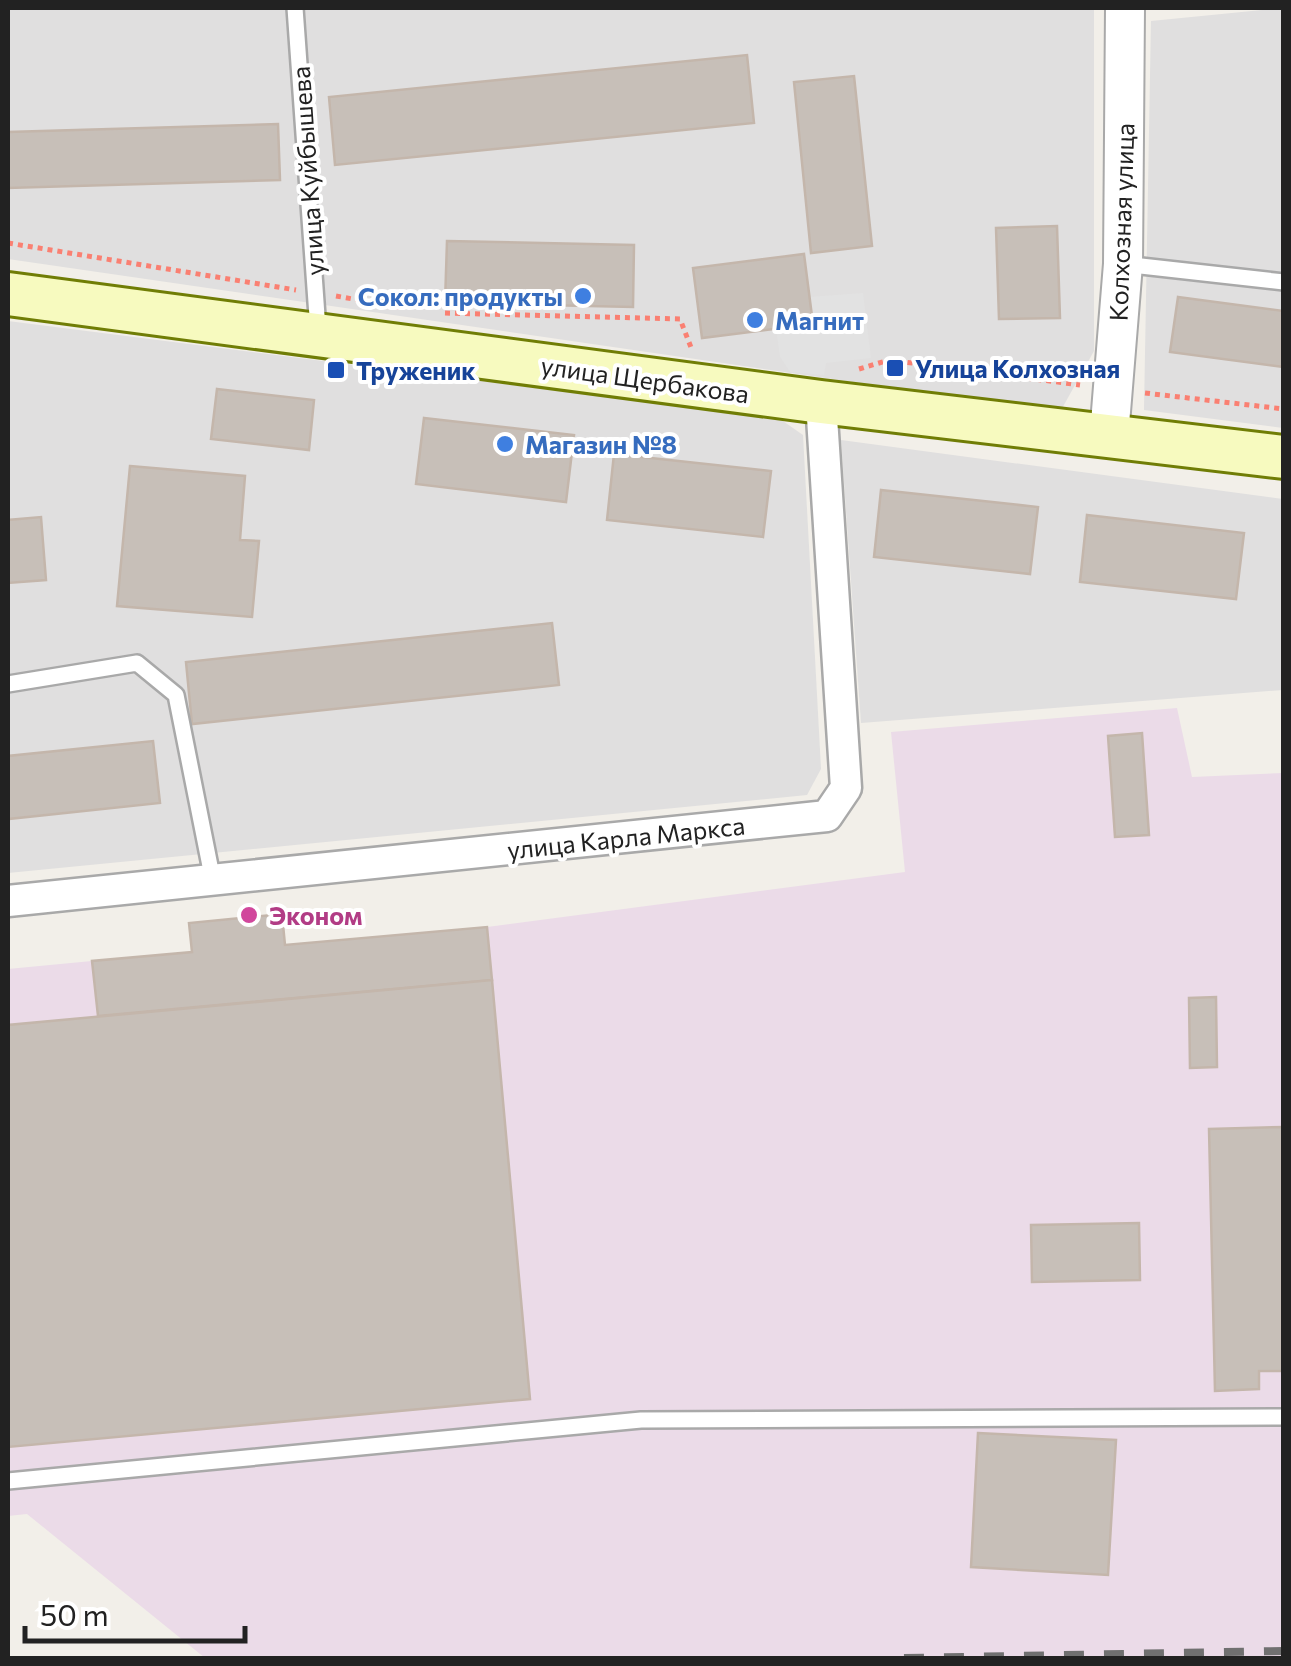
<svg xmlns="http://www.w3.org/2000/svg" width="1291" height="1666" viewBox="0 0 1291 1666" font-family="Commissioner,sans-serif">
	<rect width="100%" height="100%" fill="#f2efe9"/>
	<!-- residential -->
	<g fill="#e0dfdf">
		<path d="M8 8H1094V351L1060 412 8 259Z"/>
		<path d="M1283 8V428L1144 410 1151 21Z"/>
		<path d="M8 321 780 419 803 435 821 769 807 795 8 873Z"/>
		<path d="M841 440 1283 499V690L861 723Z"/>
	</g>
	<!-- industrial -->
	<path fill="#ebdbe8" d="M1177 708 1192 777 1283 773V1658H205L27 1514 8 1516V969L92 961 98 1016 491 980 487 927 905 872 891 732Z"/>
	<!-- parking -->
	<path fill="#e2e2e2" d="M863 293 871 358 826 363 824 375 790 372 780 357 776 328 809 297Z"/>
	<!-- building -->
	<g fill="#c7bfb8" stroke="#c4b6ab" stroke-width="2.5">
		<path d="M747 55 754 123 335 165 329 97Z"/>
		<path d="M854 76 872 246 811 253 794 82Z"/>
		<path d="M278 124 280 180 8 188V132Z"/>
		<path d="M1057 226 1060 318 999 319 996 228Z"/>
		<path d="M447 241 634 245 633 307 445 303Z"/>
		<path d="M804 254 813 324 702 338 693 268Z"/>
		<path d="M1178 297 1284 311V367L1170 352Z"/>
		<path d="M217 389 314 400 309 450 211 439Z"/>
		<path d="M424 418 574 435 566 502 416 484Z"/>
		<path d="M614 454 771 471 763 537 607 520Z"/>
		<path d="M130 466 245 476 240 540 259 541 252 617 117 606Z"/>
		<path d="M881 490 1038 507 1030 574 874 557Z"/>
		<path d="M1087 515 1244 533 1236 599 1080 582Z"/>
		<path d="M41 517 46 580 8 583V520Z"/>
		<path d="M552 623 559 685 192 724 186 662Z"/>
		<path d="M1142 733 1149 835 1115 837 1108 736Z"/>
		<path d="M153 741 160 803 8 819V756Z"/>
		<path d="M282 914 285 945 487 927 492 980 98 1016 92 961 192 952 189 923Z"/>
		<path d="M492 980 530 1399 8 1447V1025Z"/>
		<path d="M1216 997 1217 1067 1190 1068 1189 998Z"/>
		<path d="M1284 1127V1371H1259V1389L1215 1391 1209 1129Z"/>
		<path d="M1139 1223 1140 1280 1032 1282 1031 1225Z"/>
		<path d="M978 1433 1116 1440 1108 1575 971 1567Z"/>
	</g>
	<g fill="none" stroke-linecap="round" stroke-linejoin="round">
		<defs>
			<g id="service">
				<path d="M295 8 318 330"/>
				<path d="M1123 264 1284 282"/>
				<path d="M8 684 137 663 176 695 213 881"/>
				<path d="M8 1481 641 1420 1284 1417"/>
			</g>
			<path id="minor" d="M8 901 827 816 846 788 821 402"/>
			<path id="tertiary" d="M1109 436 1123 264 1125 8"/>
			<path id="secondary" d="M8 294 821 402 1284 457"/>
		</defs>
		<!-- service casing -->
		<use href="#service" stroke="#a9a9a9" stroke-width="20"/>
		<!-- minor casing -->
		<use href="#minor" stroke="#a9a9a9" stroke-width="35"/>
		<!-- tertiary casing -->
		<use href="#tertiary" stroke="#a9a9a9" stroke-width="42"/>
		<!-- secondary casing -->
		<use href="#secondary" stroke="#707d05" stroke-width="48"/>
		<!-- path -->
		<g stroke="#fa8072" stroke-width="5" stroke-dasharray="5 5" stroke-linecap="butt">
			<path d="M8 243 296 290"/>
			<path d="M336 296 404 308"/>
			<path d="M445 313 680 319 692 350"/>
			<path d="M859 369 889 360 1080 385"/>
			<path d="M1145 393 1284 409"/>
		</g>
		<!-- service -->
		<use href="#service" stroke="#fff" stroke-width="15"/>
		<!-- minor -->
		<use href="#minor" stroke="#fff" stroke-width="30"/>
		<!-- tertiary -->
		<use href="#tertiary" stroke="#fff" stroke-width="38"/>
		<!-- secondary -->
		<use href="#secondary" stroke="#f7fabf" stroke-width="42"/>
		<!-- rail -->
		<path stroke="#707070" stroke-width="8" stroke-dasharray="20 20" stroke-linecap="butt" d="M904 1658 1284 1651"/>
	</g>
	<!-- markers -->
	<g fill="#3f7fe0" stroke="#fff" stroke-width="4">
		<circle cx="583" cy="296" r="10"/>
		<circle cx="755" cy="320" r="10"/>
		<circle cx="505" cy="444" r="10"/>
	</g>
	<g fill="#1a4fb4" stroke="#fff" stroke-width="4">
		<rect x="885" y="358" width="20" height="20" rx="5"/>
		<rect x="326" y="360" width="20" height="20" rx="5"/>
	</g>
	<circle fill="#d1479c" stroke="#fff" stroke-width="4" cx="249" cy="915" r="10"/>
	<g text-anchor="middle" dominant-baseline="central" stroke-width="8" stroke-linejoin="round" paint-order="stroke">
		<!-- street labels -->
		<g font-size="25" fill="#222" stroke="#fff">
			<text transform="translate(307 171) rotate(-94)">улица Куйбышева</text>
			<text transform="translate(1121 222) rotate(-88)">Колхозная улица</text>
			<text transform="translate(645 379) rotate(8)">улица Щербакова</text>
			<text transform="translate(626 837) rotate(-6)">улица Карла Маркса</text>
		</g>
		<!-- shop labels -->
		<g font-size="25" font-weight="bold" fill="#366cbe" stroke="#fff" text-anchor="start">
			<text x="563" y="296" text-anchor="end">Сокол: продукты</text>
			<text x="775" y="320">Магнит</text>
			<text x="525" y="444">Магазин №8</text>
		</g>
		<!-- transit labels -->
		<g font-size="25" font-weight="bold" fill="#164399" stroke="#fff" text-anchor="start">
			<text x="915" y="368">Улица Колхозная</text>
			<text x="356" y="370">Труженик</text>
		</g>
		<!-- hotel labels -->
		<g font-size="25" font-weight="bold" fill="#b23c85" stroke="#fff" text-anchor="start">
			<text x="269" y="915">Эконом</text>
		</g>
	</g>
	<!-- border -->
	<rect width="1291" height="1666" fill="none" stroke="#222222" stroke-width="20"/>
	<!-- scale -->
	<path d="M25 1626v15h220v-15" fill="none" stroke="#222222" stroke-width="5"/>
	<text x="40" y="1626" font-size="30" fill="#222222" stroke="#ffffff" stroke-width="8" paint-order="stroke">50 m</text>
</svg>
